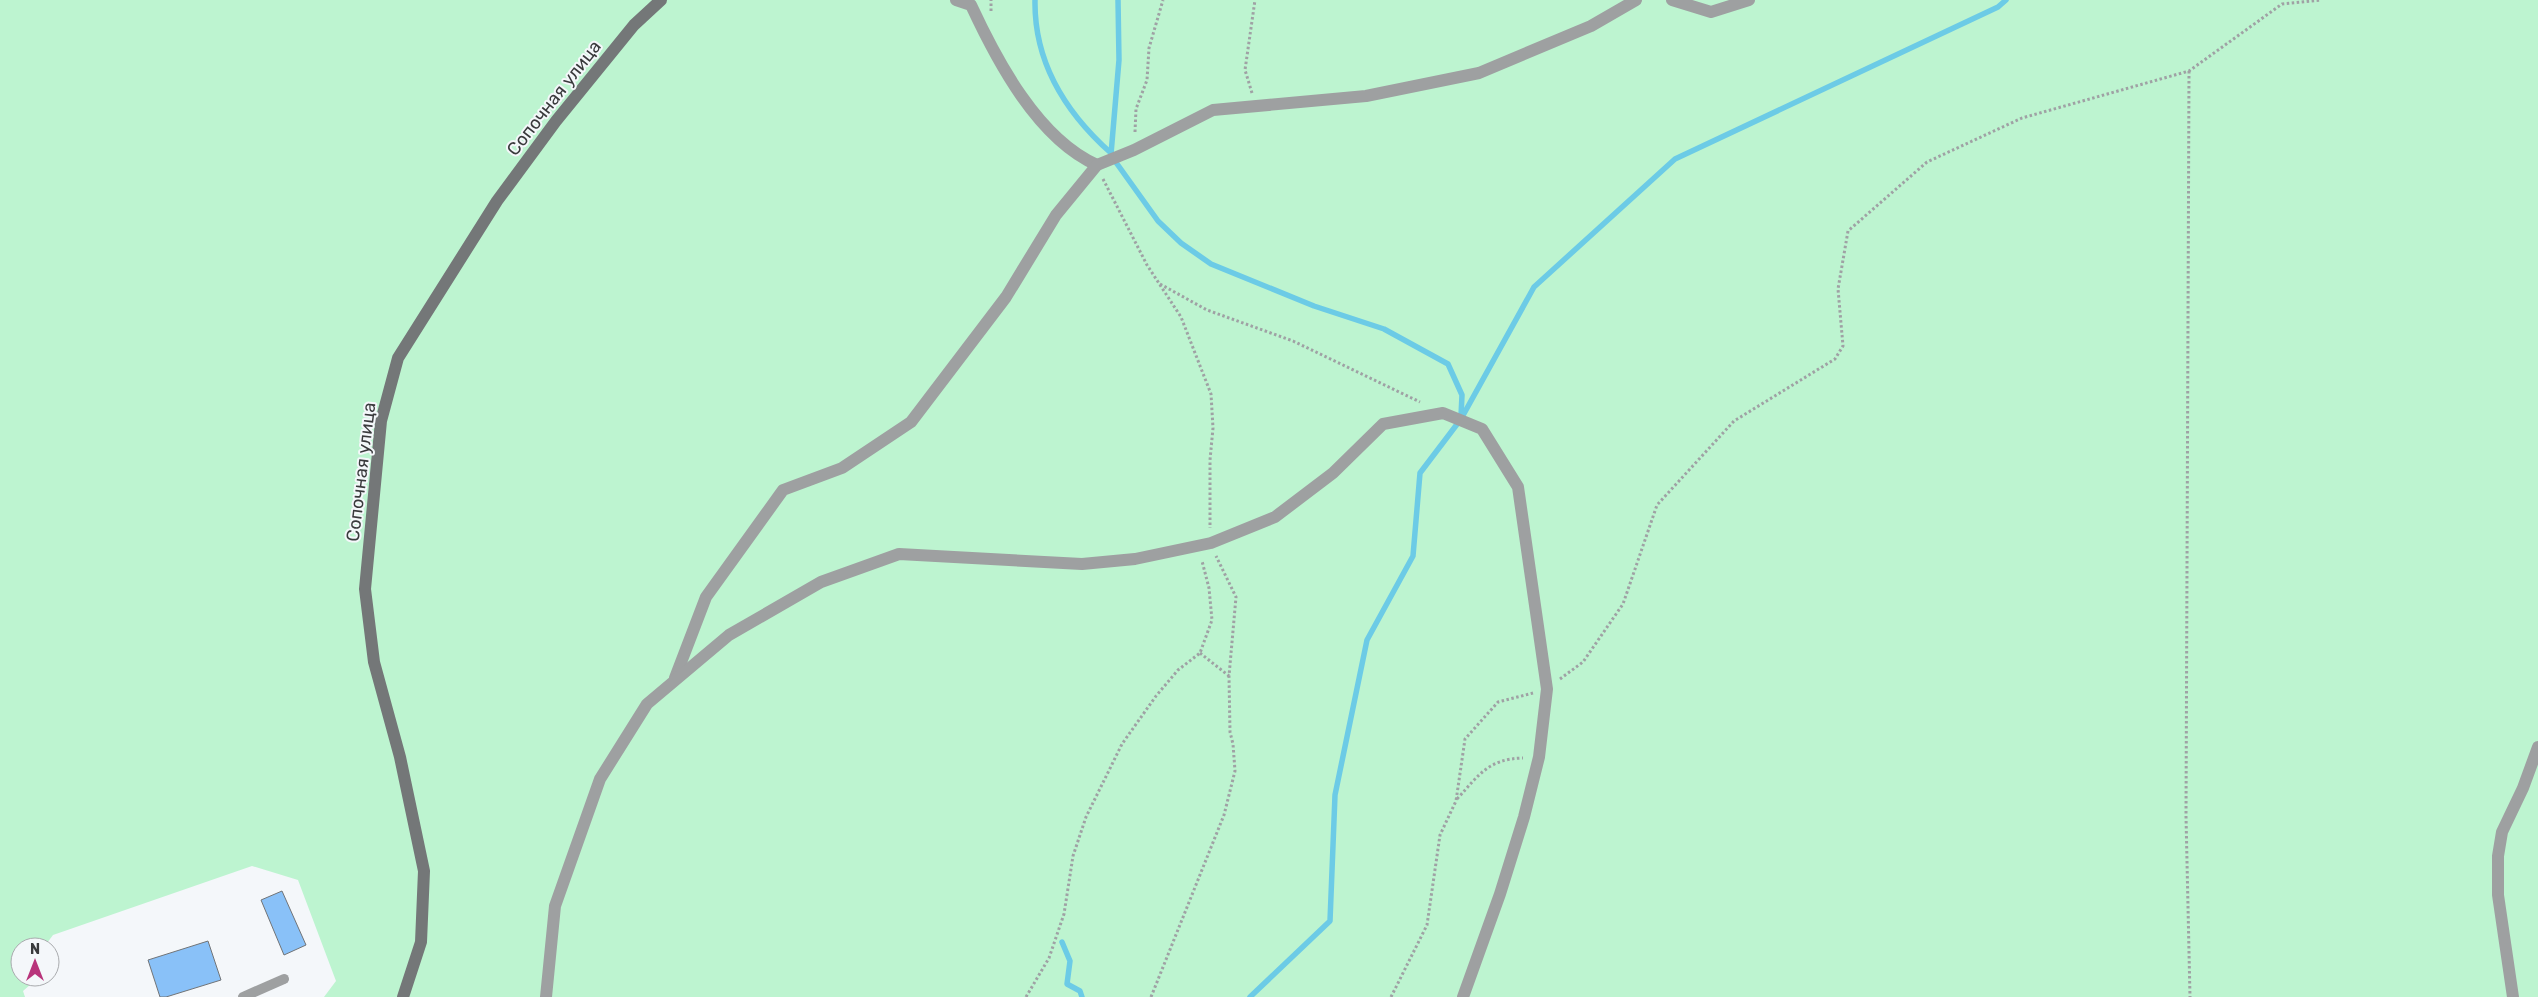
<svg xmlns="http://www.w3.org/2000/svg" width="2538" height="997" viewBox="0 0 2538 997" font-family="Rubik,sans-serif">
	<rect width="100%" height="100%" fill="#f4f7fa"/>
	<!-- green -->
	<path fill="#bdf4d0" d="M0 0H2538V997H324L336 981 298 880 252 866 53 935 44 947H20V977H39L23 991 25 997H0Z"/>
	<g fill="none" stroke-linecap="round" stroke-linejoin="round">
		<!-- stream -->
		<g stroke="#6ccbe6" stroke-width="5.5">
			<path d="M1035 0C1034 62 1065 112 1111 153"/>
			<path d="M1111 154 1119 60 1118 0"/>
			<path d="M1115 161 1158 221 1181 243 1211 264 1314 306 1384 329 1448 364 1462 395 1461 416"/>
			<path d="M1062 942 1070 961 1067 984 1080 991 1082 997"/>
			<path d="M1250 997 1330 921 1335 795 1367 640 1413 556 1420 473 1461 419 1534 287 1675 159 1998 7 2006 0"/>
		</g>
	</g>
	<!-- building -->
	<g fill="#89c1f8" stroke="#717477">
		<path d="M282 891 306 945 284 955 261 900Z"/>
		<path d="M208 941 221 980 166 997H160L148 960Z"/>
	</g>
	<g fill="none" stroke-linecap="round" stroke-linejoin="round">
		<!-- path -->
		<g stroke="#9fa1a4" stroke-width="3" stroke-dasharray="2.5 2.5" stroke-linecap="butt">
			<path d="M991 11V0"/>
			<path d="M2189 71 2186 816 2190 997"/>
			<path d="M1252 93 1245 70 1255 0"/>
			<path d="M1135 132 1136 109 1147 80 1149 48 1163 0"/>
			<path d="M1103 179 1147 265 1181 317 1211 394 1213 428 1210 460V528"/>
			<path d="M1160 284 1207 310 1293 341 1420 402"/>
			<path d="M1200 653 1229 676"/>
			<path d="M1560 679 1583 662 1623 604 1657 505 1734 421 1835 359 1843 346 1838 289 1848 231 1927 162 2022 118 2189 71 2282 4 2321 0"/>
			<path d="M1457 799C1479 775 1488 759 1523 758"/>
			<path d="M1026 997 1049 958 1064 914 1073 856 1086 817 1122 744 1156 696 1178 670 1200 653 1212 620 1209 588 1202 561"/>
			<path d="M1151 997 1224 815 1235 771 1233 744 1230 732 1229 676 1236 597 1216 556"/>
			<path d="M1391 997 1427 925 1440 835 1456 801 1465 739 1498 702 1533 693"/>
		</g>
		<!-- service -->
		<path stroke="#9ea0a1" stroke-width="10" d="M243 997 284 979"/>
		<!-- minor -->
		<g stroke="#9ea0a1" stroke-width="12">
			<path d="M956 0 971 5C997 61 1038 139 1097 165"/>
			<path d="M1672 0 1711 12 1749 0"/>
			<path d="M675 678 706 597 783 490 842 468 911 422 1006 297 1056 215 1097 165 1134 150 1213 110 1366 96 1479 73 1591 26 1636 0"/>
			<path d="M546 997 555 906 600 779 647 704 729 635 821 582 899 554 1082 564 1135 559 1211 543 1275 517 1333 473 1383 424 1443 413 1482 429 1518 487 1547 689 1539 757 1524 817 1500 894 1463 997"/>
			<path d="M2513 997 2498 895V856L2502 832 2523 788 2538 747"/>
		</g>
		<!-- secondary -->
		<path stroke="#747778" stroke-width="12" d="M403 997 421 942 424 871 400 757 374 662 365 589 381 421 398 358 497 201 556 121 634 25 661 0"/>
	</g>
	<g text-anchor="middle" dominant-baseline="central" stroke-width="4" stroke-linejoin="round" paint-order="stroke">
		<!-- street labels -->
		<g font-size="18" fill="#393a3c" stroke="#f4f7fa">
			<text transform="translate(554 98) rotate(-52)">Сопочная улица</text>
			<text transform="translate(361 472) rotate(-83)">Сопочная улица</text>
		</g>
	</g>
	<!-- north arrow -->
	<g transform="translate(35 962)"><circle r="24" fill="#f4f7fa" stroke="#a9abae"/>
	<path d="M0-4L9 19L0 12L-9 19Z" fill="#b8347b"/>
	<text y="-8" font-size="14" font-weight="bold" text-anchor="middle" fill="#393a3c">N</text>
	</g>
</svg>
